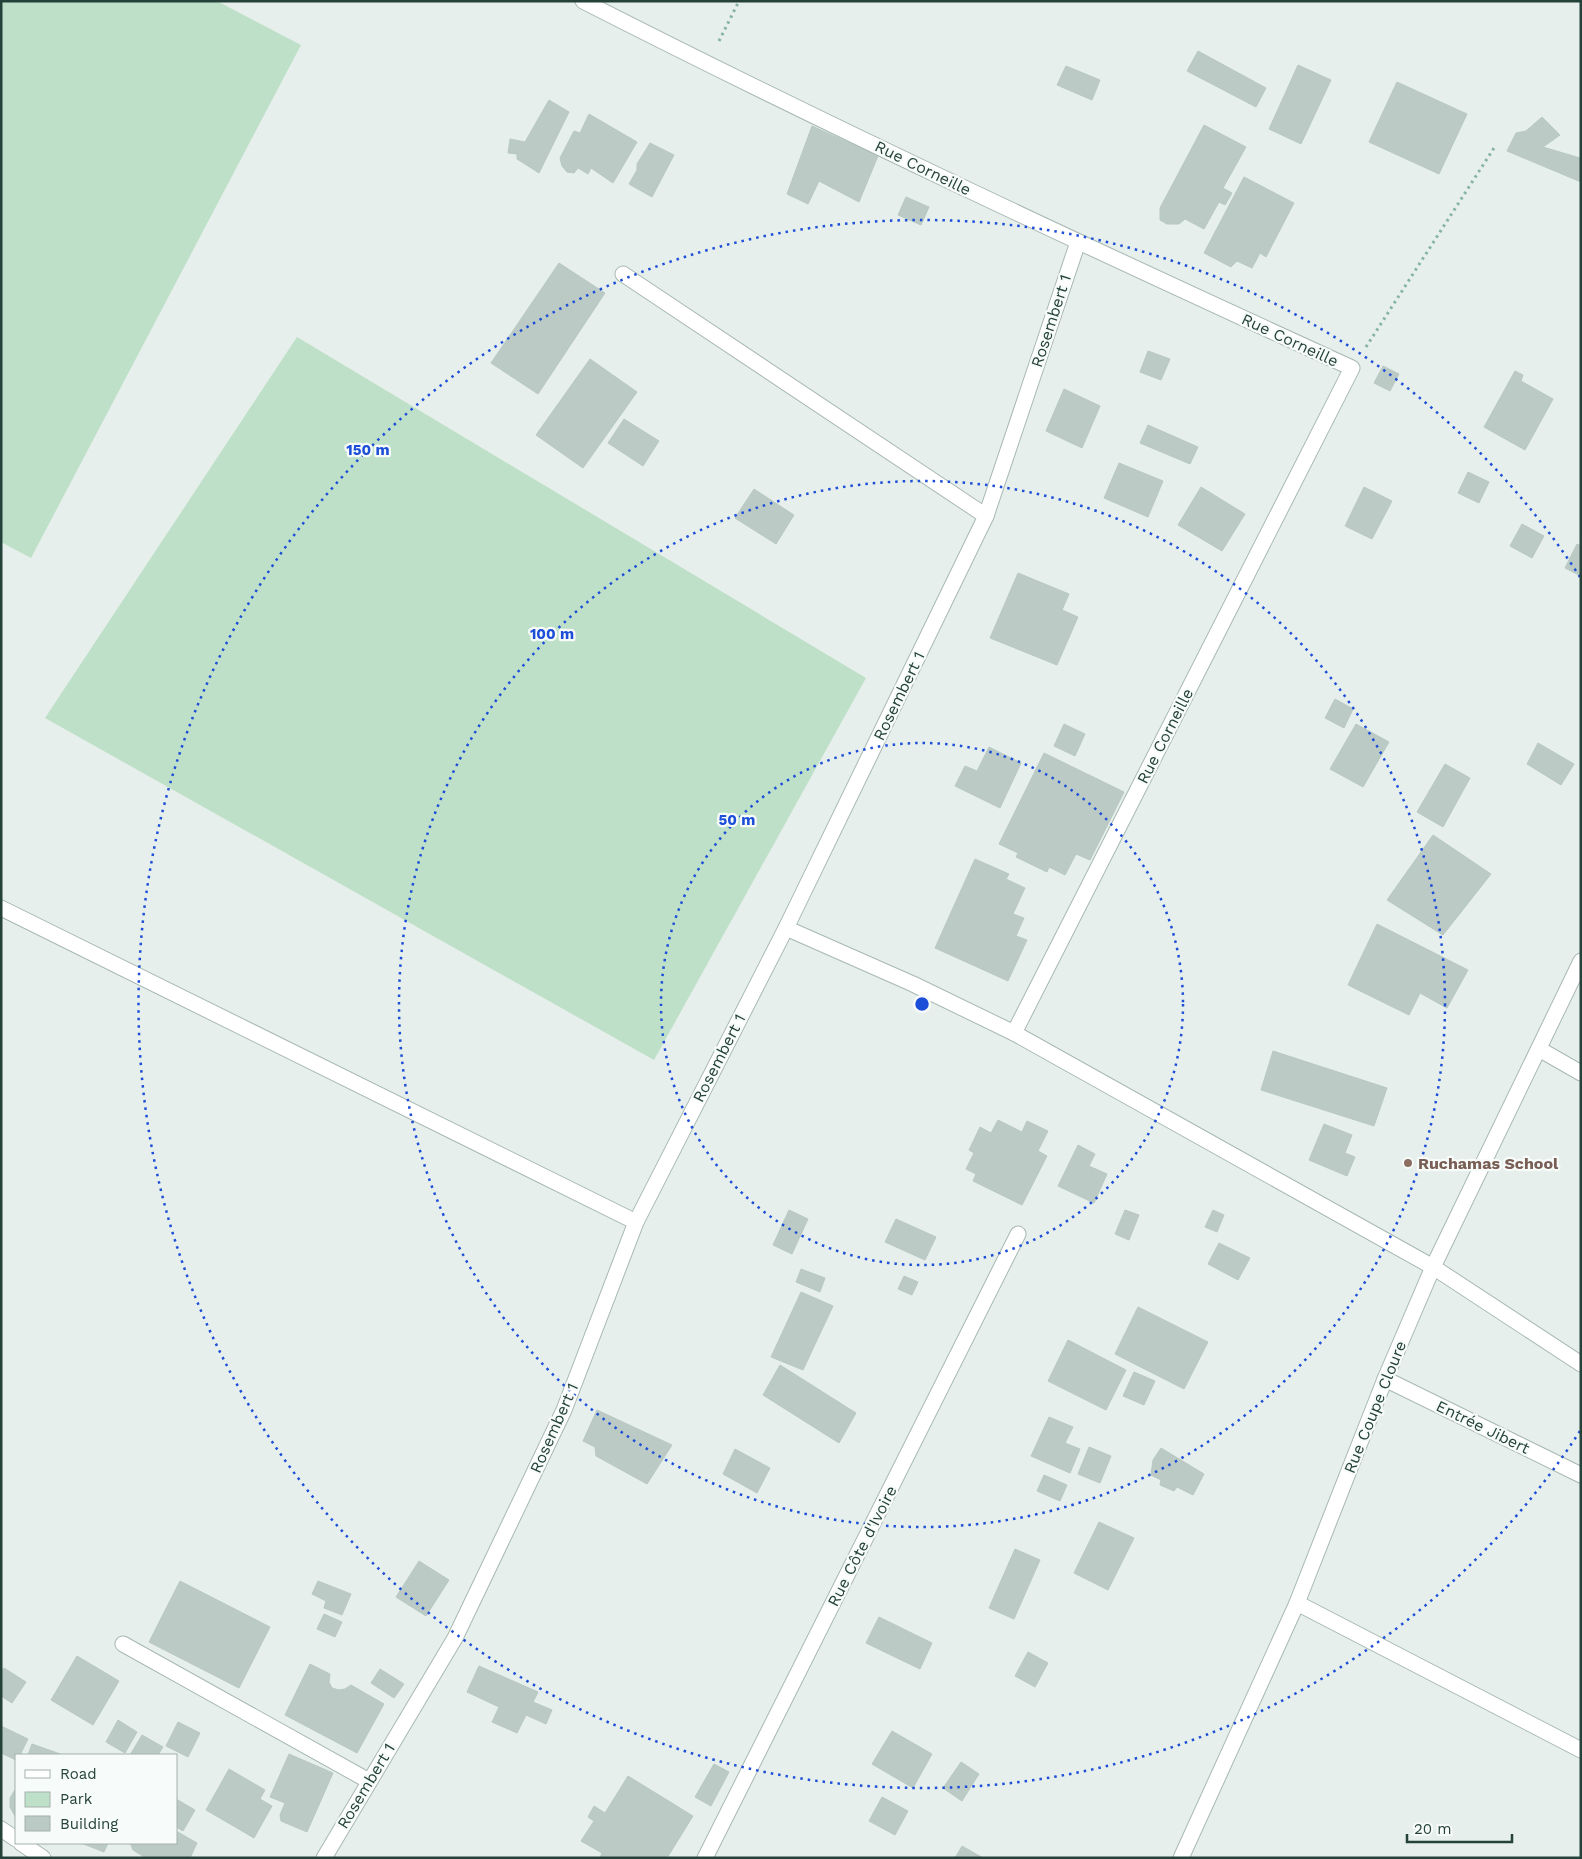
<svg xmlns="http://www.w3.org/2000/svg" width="1582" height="1859" viewBox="0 0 1582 1859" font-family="'Work Sans',sans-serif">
	<rect width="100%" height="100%" fill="#e6efeb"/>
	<!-- green -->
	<g fill="#bfe0c8">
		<path d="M1 1H217L301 45 31 558 1 542Z"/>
		<path d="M297 337 866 678 654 1060 45 718Z"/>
	</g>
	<!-- building -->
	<g fill="#bbcac4" stroke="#b8c9c2">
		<path d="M1198 51 1266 88 1256 107 1187 71Z"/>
		<path d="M1298 65 1331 80 1301 144 1269 129Z"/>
		<path d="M1066 66 1100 80 1092 100 1057 85Z"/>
		<path d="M1397 82 1467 114 1439 174 1369 142Z"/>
		<path d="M549 100 569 112 539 173 517 159V154L508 153 510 139 525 142Z"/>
		<path d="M589 114 637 142 613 183 591 168 588 174 578 168 574 173 567 172 562 166 560 158 574 131 580 133Z"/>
		<path d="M1542 117 1560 135 1543 147 1580 158 1581 156V182L1507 151 1516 133 1526 131Z"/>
		<path d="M1204 125 1246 147 1223 188 1232 193 1225 205 1219 202 1204 229 1185 219 1179 224H1167L1160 220V208Z"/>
		<path d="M812 126 878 156 859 202 819 181 808 204 787 194Z"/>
		<path d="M650 143 674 155 652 197 629 184 637 170V164Z"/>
		<path d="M1244 177 1294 203 1266 257 1260 253 1252 268 1237 261 1231 267 1204 253Z"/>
		<path d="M906 197 929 207 921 225 898 215Z"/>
		<path d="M559 263 605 293 538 394 491 363Z"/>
		<path d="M1148 351 1170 359 1161 380 1140 372Z"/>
		<path d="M590 359 637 392 583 468 536 435Z"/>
		<path d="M1383 366 1399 374 1390 391 1374 383Z"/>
		<path d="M1515 371 1523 375 1521 381 1553 399 1525 450 1484 427Z"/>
		<path d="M1064 389 1100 406 1082 448 1046 431Z"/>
		<path d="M624 419 659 441 643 466 608 443Z"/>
		<path d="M1148 425 1198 447 1190 464 1140 443Z"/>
		<path d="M1119 463 1163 481 1148 517 1104 498Z"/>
		<path d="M1468 472 1489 482 1479 503 1458 493Z"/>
		<path d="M1201 487 1245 514 1222 551 1178 525Z"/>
		<path d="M1364 487 1392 501 1372 539 1345 526Z"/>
		<path d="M754 489 794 515 776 544 735 518Z"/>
		<path d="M1522 524 1544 536 1532 558 1510 546Z"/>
		<path d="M1577 544 1581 546V576L1565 568Z"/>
		<path d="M1018 573 1069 594 1062 610 1078 617 1057 665 990 638Z"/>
		<path d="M1335 699 1353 709 1344 728 1325 718Z"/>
		<path d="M1064 724 1085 734 1075 756 1054 746Z"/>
		<path d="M1356 724 1389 742 1363 787 1330 769Z"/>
		<path d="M1538 743 1574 764 1561 785 1527 764Z"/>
		<path d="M989 747 1021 763 1000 808 955 786 965 766 977 771Z"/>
		<path d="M1044 753 1124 792 1090 860 1076 854 1065 875 1049 867 1047 872 1016 857 1018 853 999 844Z"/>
		<path d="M1445 764 1470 778 1443 827 1417 812Z"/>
		<path d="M1433 835 1491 874 1443 935 1387 900Z"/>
		<path d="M975 859 1009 874 1006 879 1025 888 1013 914 1024 918 1016 936 1027 940 1008 981 935 948Z"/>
		<path d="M1377 924 1468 970 1447 1008 1420 993 1409 1015 1348 985Z"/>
		<path d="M1273 1051 1387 1088 1374 1126 1261 1090Z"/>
		<path d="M998 1120 1022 1132 1027 1121 1048 1131 1038 1151 1047 1156 1022 1205 973 1181 976 1174 966 1169 974 1153 969 1150 980 1127 991 1133Z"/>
		<path d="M1324 1124 1352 1135 1345 1153 1355 1157 1347 1176 1309 1160Z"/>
		<path d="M1078 1145 1095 1154 1089 1166 1107 1174 1094 1203 1058 1186Z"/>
		<path d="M789 1210 808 1219 792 1254 773 1245Z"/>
		<path d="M1125 1210 1139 1215 1129 1240 1115 1234Z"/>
		<path d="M1213 1210 1224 1215 1217 1232 1205 1227Z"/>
		<path d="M896 1219 936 1237 925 1260 885 1242Z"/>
		<path d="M1219 1243 1250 1258 1238 1280 1208 1264Z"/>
		<path d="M801 1269 825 1278 820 1292 796 1282Z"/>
		<path d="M904 1276 918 1282 912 1295 898 1289Z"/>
		<path d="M801 1292 833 1306 803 1370 771 1357Z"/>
		<path d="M1138 1307 1208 1342 1184 1389 1115 1354Z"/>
		<path d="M1068 1340 1126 1370 1106 1410 1048 1381Z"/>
		<path d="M780 1365 856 1413 839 1443 763 1395Z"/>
		<path d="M1134 1372 1155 1381 1144 1405 1123 1396Z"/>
		<path d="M597 1410 672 1445 647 1484 596 1456 595 1447 583 1441Z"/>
		<path d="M1049 1417 1073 1427 1065 1443 1080 1449 1070 1473 1031 1456Z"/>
		<path d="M1089 1447 1111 1456 1100 1483 1078 1474Z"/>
		<path d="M1161 1448 1204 1474 1193 1495 1177 1487 1174 1491 1160 1485 1161 1480 1151 1475 1153 1460Z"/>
		<path d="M735 1449 770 1468 757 1493 723 1474Z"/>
		<path d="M1044 1475 1067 1485 1060 1501 1037 1491Z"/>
		<path d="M1099 1522 1134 1538 1108 1590 1074 1573Z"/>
		<path d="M1015 1549 1040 1560 1014 1619 989 1608Z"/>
		<path d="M419 1561 449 1580 426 1616 396 1597Z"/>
		<path d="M180 1581 270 1627 239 1688 149 1642Z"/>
		<path d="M318 1581 351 1594 342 1615 324 1608 326 1601 312 1594Z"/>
		<path d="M324 1614 342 1622 335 1637 317 1629Z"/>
		<path d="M879 1617 932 1643 920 1669 866 1643Z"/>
		<path d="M1028 1652 1048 1663 1035 1687 1015 1676Z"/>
		<path d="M77 1656 119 1681 93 1725 51 1700Z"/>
		<path d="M310 1664 330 1674 329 1682 332 1688 339 1690 345 1689 351 1685 384 1704 357 1753 285 1715Z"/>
		<path d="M479 1666 538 1692 533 1702 552 1710 546 1724 526 1715 517 1733 492 1722 499 1707 467 1692Z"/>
		<path d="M4 1668 26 1682 12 1703 1 1696V1672Z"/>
		<path d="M380 1669 404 1684 394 1698 371 1683Z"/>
		<path d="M118 1720 137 1732 125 1753 106 1742Z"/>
		<path d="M178 1722 200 1733 188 1757 166 1746Z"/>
		<path d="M1 1726 28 1739 20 1755H16V1760L1 1753Z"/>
		<path d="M892 1731 932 1754 913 1788 872 1764Z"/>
		<path d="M142 1735 163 1747 158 1755H130Z"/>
		<path d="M32 1744 63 1755H28Z"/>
		<path d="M289 1754 333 1773 307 1832 281 1821 280 1815 285 1803 270 1797Z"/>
		<path d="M961 1762 979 1774 962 1801 943 1788Z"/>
		<path d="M714 1764 729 1772 711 1806 695 1797Z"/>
		<path d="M229 1769 265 1790 260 1799 272 1806 254 1838 206 1810Z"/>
		<path d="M628 1776 693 1816 667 1858H600L602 1853 581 1841 594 1821 588 1817 594 1806 605 1813Z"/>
		<path d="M16 1788V1818L10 1807V1798Z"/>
		<path d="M882 1797 908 1811 895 1835 869 1821Z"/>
		<path d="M176 1799 195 1810 183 1831 176 1827Z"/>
		<path d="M176 1831 197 1843 190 1858H146L133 1850 131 1845V1843H176Z"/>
		<path d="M81 1843H108L104 1852Z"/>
		<path d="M962 1846 983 1858H955Z"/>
	</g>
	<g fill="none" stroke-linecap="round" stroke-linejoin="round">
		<defs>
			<g id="street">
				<path d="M583 1C836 130 1094 250 1352 368L1014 1033"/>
				<path d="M623 274 986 516"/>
				<path d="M1 908 636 1222"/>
				<path d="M786 928 913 984 1014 1033 1433 1267 1581 1364"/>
				<path d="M1539 1049 1581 1073"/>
				<path d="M1385 1379 1581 1475"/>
				<path d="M1297 1603 1581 1750"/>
				<path d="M123 1644 369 1781"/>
				<path d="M1 1829 16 1839"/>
				<path d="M21 1843 43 1858"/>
				<path d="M324 1858 455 1638 564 1410 636 1222 786 928 986 516 1078 242"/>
				<path d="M705 1858 1018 1234"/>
				<path d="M1181 1858 1297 1603 1385 1379 1433 1267 1581 961"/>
			</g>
		</defs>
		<!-- street casing -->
		<use href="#street" stroke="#a8b8b2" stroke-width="17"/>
		<!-- path -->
		<g stroke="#86b3a5" stroke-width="3" stroke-dasharray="2.5 4" stroke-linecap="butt">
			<path d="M719 41 739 1"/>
			<path d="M1366 347 1494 148"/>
		</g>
		<!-- street -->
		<use href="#street" stroke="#fff" stroke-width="15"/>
	</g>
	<!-- distance rings -->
	<g fill="none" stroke="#1d4ed8" stroke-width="2.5" stroke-dasharray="2.5 5">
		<circle cx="922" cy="1004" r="261"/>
		<circle cx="922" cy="1004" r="523"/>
		<path d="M1580 1431A784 784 0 1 1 1580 577"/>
	</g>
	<!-- markers -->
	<circle fill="#8d6e63" stroke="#f7fbf9" stroke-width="2" cx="1408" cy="1163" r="5"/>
	<g text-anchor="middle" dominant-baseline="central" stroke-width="4.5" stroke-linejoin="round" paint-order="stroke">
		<!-- street labels -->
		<g font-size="16" fill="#24423a" stroke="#f7fbf9">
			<text transform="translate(923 168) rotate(26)">Rue Corneille</text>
			<text transform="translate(1051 321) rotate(-72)">Rosembert 1</text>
			<text transform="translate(1290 340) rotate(25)">Rue Corneille</text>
			<text transform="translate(899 696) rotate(-64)">Rosembert 1</text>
			<text transform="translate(1165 736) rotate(-63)">Rue Corneille</text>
			<text transform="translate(719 1058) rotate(-63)">Rosembert 1</text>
			<text transform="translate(1375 1407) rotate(-68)">Rue Coupe Cloure</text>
			<text transform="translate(1483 1427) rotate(26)">Entrée Jibert</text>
			<text transform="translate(554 1428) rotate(-66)">Rosembert 1</text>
			<text transform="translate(862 1546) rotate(-63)">Rue Côte d'Ivoire</text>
			<text transform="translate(366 1786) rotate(-59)">Rosembert 1</text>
		</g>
		<!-- education labels -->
		<g font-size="16" font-weight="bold" fill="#785e54" stroke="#f7fbf9" text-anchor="start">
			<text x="1418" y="1163">Ruchamas School</text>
		</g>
	</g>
	<circle cx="922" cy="1004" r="8" fill="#1d4ed8" stroke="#f7fbf9" stroke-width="2.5"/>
	<g font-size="15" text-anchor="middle" font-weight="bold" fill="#1d4ed8" stroke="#f7fbf9" stroke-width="4.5" stroke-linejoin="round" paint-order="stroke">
		<text x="368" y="455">150 m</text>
		<text x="552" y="639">100 m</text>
		<text x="737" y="825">50 m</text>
	</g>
	<!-- border -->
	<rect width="1582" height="1859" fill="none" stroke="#24423a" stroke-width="5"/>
	<!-- legend -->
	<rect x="15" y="1754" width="162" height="90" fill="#f7fbf9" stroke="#a3b1ad"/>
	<rect x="25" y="1770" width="25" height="8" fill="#ffffff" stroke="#a3b1ad"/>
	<text x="60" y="1779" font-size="15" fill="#24423a">Road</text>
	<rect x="25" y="1792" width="25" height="15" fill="#bfe0c8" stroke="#a3b1ad"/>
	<text x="60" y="1804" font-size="15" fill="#24423a">Park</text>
	<rect x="25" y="1816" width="25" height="15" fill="#bbcac4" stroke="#a3b1ad"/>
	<text x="60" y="1829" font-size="15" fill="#24423a">Building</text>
	<!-- scale -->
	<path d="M1407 1834v8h105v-8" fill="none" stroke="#24423a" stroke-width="2.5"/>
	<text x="1414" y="1834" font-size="15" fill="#24423a" stroke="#f7fbf9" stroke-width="4" paint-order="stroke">20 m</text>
</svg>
